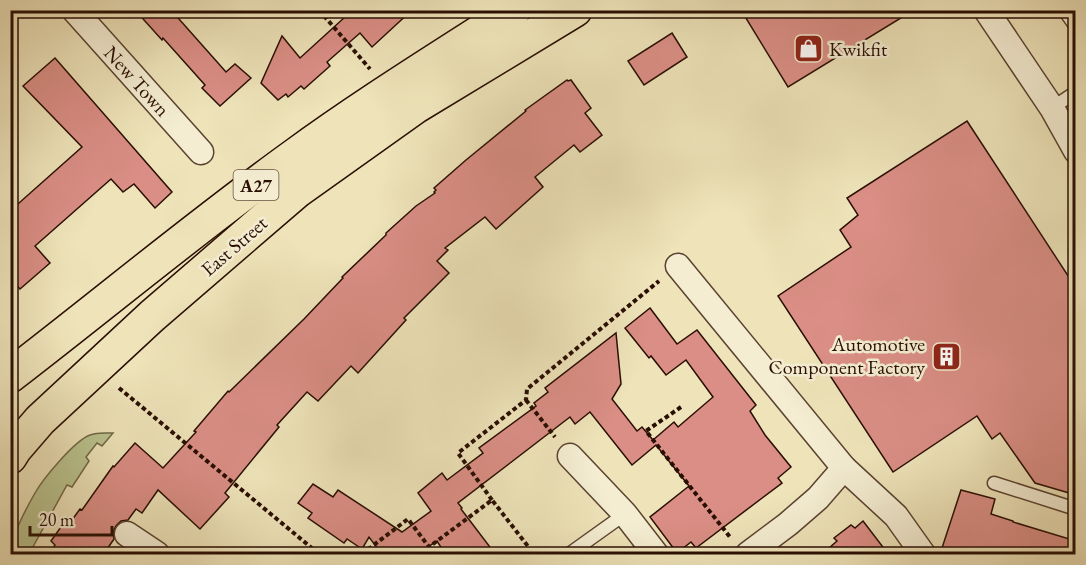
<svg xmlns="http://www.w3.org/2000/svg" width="1086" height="565" viewBox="0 0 1086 565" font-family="'EB Garamond',serif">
	<rect width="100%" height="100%" fill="#eee3b9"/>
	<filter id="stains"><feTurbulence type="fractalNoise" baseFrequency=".00333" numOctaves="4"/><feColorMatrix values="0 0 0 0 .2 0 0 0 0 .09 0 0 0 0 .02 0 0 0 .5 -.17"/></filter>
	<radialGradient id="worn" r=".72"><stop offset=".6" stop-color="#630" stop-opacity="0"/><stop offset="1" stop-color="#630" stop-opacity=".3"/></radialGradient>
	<!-- green -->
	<path fill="#bac38e" stroke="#726848" stroke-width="1.5" d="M113 433 102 446 97 443 86 457 89 461 72 487 67 485 29 554H11C10 539 27 507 35 493 43 479 74 441 90 435 97 432 106 433 113 433Z"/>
	<!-- building -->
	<g fill="#da8e85" stroke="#290e03" stroke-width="1.5">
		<path d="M135 10H171L226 72 235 64 251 78 220 106 202 88 205 85 163 38 162 40Z"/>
		<path d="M339 10H412L372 47 360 33 327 62 330 66 304 89 301 86 288 97 286 94 278 100 261 83 282 36 300 58 345 17Z"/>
		<path d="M741 10H914L788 87Z"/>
		<path d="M672 33 687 57 644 85 628 61Z"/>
		<path d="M55 58 172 192 155 208 134 184 123 192 111 179 35 246 50 263 20 289 10 278V211L82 147 23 86Z"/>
		<path d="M567 80 568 81 571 80 591 108 585 113 602 135 580 152 574 145 535 177 543 187 496 229 485 217 445 248 448 250 437 261 449 273 404 318 406 320 358 373 351 366 318 401 307 392 277 425 279 427 225 493 229 497 200 529 158 490 142 513 136 509 128 520 121 521 116 526 113 532 114 539 103 555H48L55 545 51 541 68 517 72 520 80 509 82 510 113 466 114 467 135 443 163 468 196 432 194 431 228 391 229 392 304 319 343 278 342 277 386 235V233L416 206 435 193 434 192 436 190 434 188 466 160 526 111 525 110Z"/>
		<path d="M967 121 1076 288V495L1035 483 1000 433 992 439 977 416 893 472 778 296 851 247 840 230 858 215 847 198Z"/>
		<path d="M650 308 677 344 697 330 756 405 750 411 765 435 791 467 778 478 782 483 696 548 691 542 677 553 650 517 689 486 656 445 632 465 590 412 575 424 570 417 458 503 462 508 461 509 496 555H446L437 541 426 548 435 555H371L378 549 369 537 362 549 347 539 344 543 308 518 312 513 298 503 313 484 333 497 338 490 402 532 431 511 418 493 442 473 447 480 483 453 479 448 536 406 534 403 548 392 545 388 616 333 621 384 612 399 637 431 642 427 653 440 674 422 678 427 713 397 686 360 666 375 651 356 649 358 625 328Z"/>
		<path d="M961 490 995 499 991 514 1013 521V522L1076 541V555H960L942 548Z"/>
		<path d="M863 521 889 555H821L837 541 834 538 851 525 855 528Z"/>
	</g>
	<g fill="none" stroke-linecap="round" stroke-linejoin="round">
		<defs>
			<g id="lane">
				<path d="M1064 10 1076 27"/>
				<path d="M1052 108 1076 92"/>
				<path d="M994 483 1076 509"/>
				<path d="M569 554 625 514"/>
			</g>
			<g id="street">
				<path d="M74 10 201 152"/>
				<path d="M986 10 1052 108 1076 151"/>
				<path d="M678 266 844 468 818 498 788 524 748 554"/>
				<path d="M570 456 625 514 656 554"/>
				<path d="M844 468 896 516 923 554"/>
				<path d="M127 534 157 554"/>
			</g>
			<g id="primary">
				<path d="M10 376C105 303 197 226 294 156 365 104 440 58 514 10"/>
				<path d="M10 457 15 449 40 420 152 316 297 191 415 107 575 10"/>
			</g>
		</defs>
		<!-- lane casing -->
		<use href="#lane" stroke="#5a4330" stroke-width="15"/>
		<!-- street casing -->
		<use href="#street" stroke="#5a4330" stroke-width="27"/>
		<!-- primary casing -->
		<use href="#primary" stroke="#290e03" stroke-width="36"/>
		<!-- path -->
		<g stroke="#290e03" stroke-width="4" stroke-dasharray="4.5 3" stroke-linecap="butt">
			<path d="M319 10 370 69"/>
			<path d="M244 12 246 10"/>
			<path d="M119 388 319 554"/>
			<path d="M526 400 555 437"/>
			<path d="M681 407 646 431 730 537"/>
			<path d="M492 500 458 453 526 400 527 389 659 281"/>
			<path d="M362 554 408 519 429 547 492 500 534 554"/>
		</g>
		<!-- lane -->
		<use href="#lane" stroke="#f4edd2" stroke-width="12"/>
		<!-- street -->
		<use href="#street" stroke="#f4edd2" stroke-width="24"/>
		<!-- primary -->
		<use href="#primary" stroke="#eee3b9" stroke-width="33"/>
	</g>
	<!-- icons -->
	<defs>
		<symbol id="shop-square" viewBox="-11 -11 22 22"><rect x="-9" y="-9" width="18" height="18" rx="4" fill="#8f2418" stroke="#f4edd2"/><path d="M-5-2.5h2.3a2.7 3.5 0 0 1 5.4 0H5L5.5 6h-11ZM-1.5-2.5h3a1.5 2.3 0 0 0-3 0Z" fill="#fff"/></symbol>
		<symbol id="building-square" viewBox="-11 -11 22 22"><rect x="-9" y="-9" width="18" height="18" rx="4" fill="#8f2418" stroke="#f4edd2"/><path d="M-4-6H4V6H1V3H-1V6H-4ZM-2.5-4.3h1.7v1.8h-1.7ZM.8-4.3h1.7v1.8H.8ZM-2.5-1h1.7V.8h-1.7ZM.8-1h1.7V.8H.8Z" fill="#fff"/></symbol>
	</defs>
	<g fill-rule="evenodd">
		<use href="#shop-square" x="792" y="32" width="33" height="33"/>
		<use href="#building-square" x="930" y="340" width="33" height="33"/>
	</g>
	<g text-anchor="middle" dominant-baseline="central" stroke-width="5" stroke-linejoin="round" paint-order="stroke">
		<!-- shield labels -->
		<rect fill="#f4edd2" stroke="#665141" stroke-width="1.5" x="233.5" y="170" width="45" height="30" rx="4.5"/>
		<g font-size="18" font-weight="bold" fill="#290e03">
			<text x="256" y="185">A27</text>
		</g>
		<!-- poi labels -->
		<g font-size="20" fill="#290e03" stroke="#f4edd2" text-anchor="start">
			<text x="829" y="49">Kwikfit</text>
			<text x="925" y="344" text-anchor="end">Automotive<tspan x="925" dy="23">Component Factory</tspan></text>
		</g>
		<!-- street labels -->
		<g font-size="20" fill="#290e03" stroke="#f4edd2">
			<text transform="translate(137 81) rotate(48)">New Town</text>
			<text transform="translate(234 246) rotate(-41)">East Street</text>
		</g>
	</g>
	<!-- margin -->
	<rect width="1086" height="565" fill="none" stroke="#eee3b9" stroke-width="36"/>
	<rect x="12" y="12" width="1062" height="541" fill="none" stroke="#290e03" stroke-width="3"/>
	<rect x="18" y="18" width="1050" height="529" fill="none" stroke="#290e03" stroke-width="1.5"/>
	<!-- scale -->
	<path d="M30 526v9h82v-9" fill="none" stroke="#290e03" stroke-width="3"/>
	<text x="39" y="526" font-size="18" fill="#290e03" stroke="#f4edd2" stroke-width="4.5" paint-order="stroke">20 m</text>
	<rect width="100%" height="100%" filter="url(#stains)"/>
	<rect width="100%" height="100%" fill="url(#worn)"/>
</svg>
